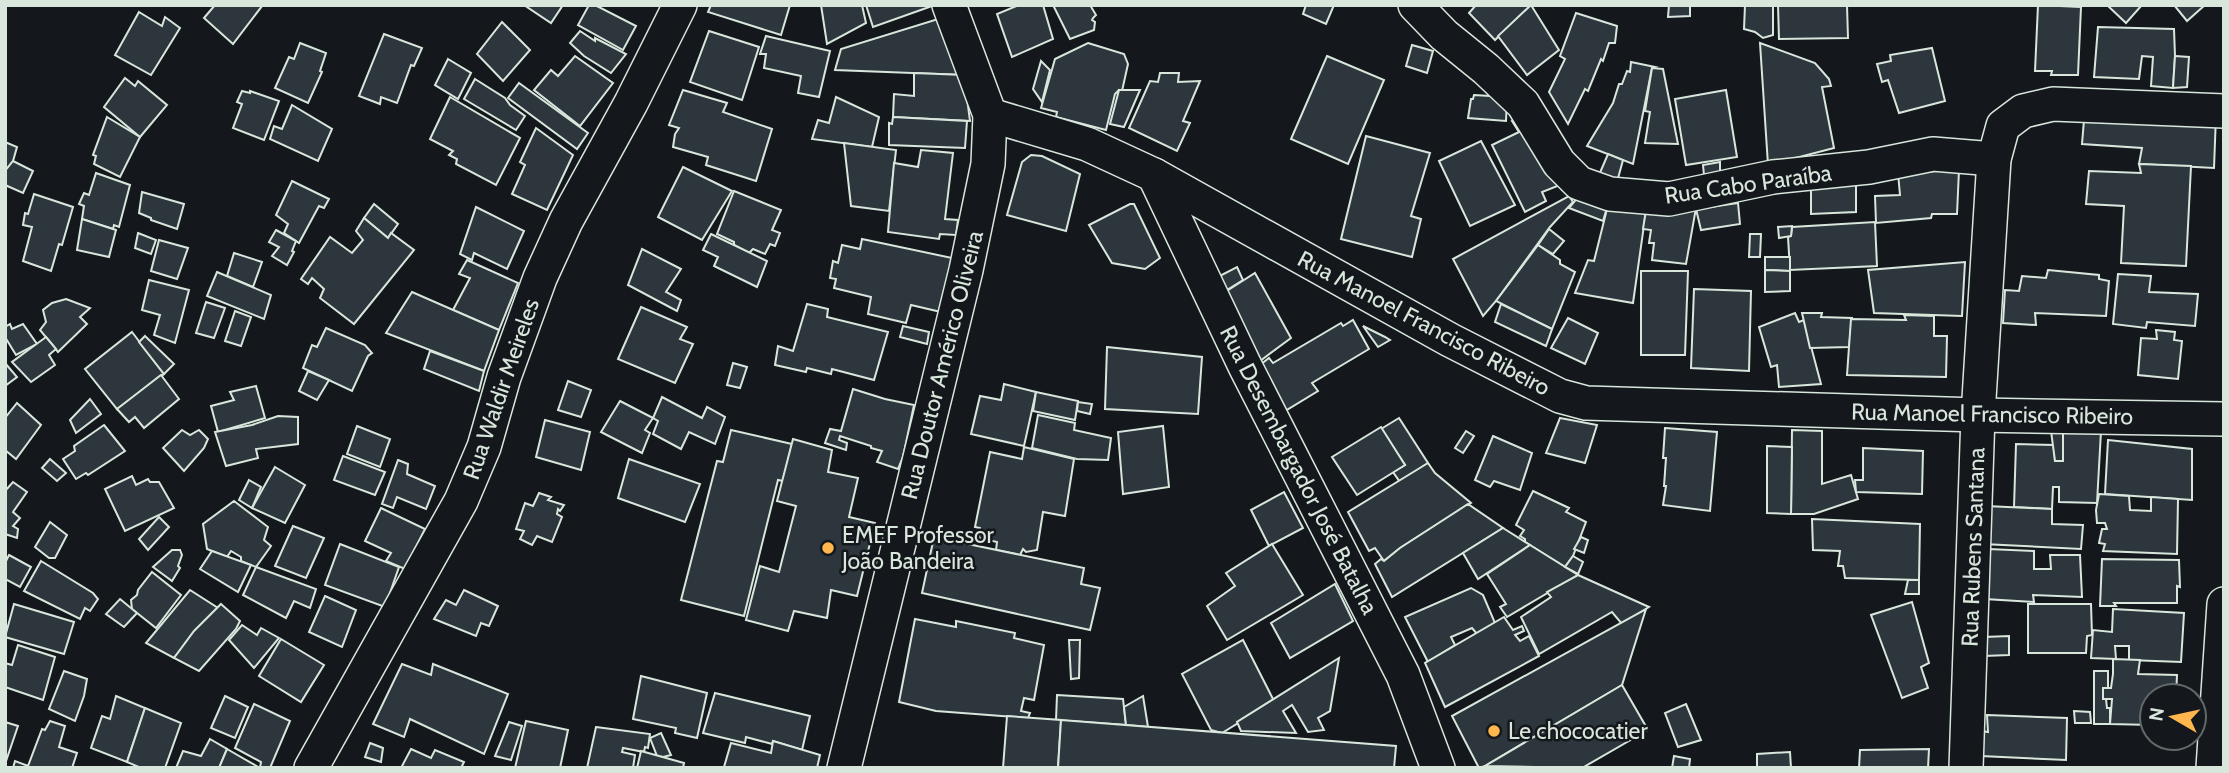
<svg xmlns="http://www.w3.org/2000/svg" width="2229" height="773" viewBox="0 0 2229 773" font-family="Cabin,sans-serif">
	<rect width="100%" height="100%" fill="#14181c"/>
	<!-- building -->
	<g fill="#2c363c" stroke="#d8e6dc" stroke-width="2">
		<path d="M215 5H260L262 6 233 44 204 18Z"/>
		<path d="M524 5H563L551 23Z"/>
		<path d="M589 5H595L636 26 623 50 578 25Z"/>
		<path d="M711 5H790L781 35 708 12Z"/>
		<path d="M821 5H862L866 23 827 44Z"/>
		<path d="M866 5H932V6L873 27Z"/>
		<path d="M1019 5H1043L1053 39 1012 57 997 14Z"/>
		<path d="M1053 5H1090L1096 15 1093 18 1092 20 1095 22 1094 30 1070 39Z"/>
		<path d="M1306 5H1334L1326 24 1303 14Z"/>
		<path d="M1476 5H1531L1495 40 1469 13Z"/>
		<path d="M1531 5 1559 50 1527 75 1498 36Z"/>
		<path d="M1669 5H1690V16L1668 17Z"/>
		<path d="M1745 5H1773V35L1763 38 1755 32 1744 29Z"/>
		<path d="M1778 5H1847L1848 38 1779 39Z"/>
		<path d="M2038 5 2081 7 2078 75H2051L2052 71H2035Z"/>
		<path d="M2107 5H2142L2126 23Z"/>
		<path d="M2174 5H2205L2187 21Z"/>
		<path d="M139 12 162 26 165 17 180 28 151 75 115 55Z"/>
		<path d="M1576 13 1617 26 1615 43H1609L1603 61 1601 59 1588 91 1585 89 1568 124 1549 92 1565 59 1560 56Z"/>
		<path d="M951 15 964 75 835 70 841 49Z"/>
		<path d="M502 22 530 50 503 81 477 54Z"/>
		<path d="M2098 27 2174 29 2175 56 2173 88 2151 86 2153 57 2142 56 2139 79 2094 77Z"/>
		<path d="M580 31 595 41V38L626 54 611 73 584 56 570 43Z"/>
		<path d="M709 31 759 47 742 100 690 82Z"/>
		<path d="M384 34 422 48 414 66 411 65 397 103 381 97 380 104 359 96Z"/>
		<path d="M766 36 830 51 819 97 798 93 801 76 764 68 766 54H760Z"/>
		<path d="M300 43 326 53 320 71 322 72 308 103 275 88 289 57 294 59Z"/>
		<path d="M1088 43 1124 54 1128 64 1122 91 1119 90 1115 94 1106 130 1056 117 1057 112 1041 108 1055 59Z"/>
		<path d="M1760 43 1815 63 1829 79 1831 86 1822 87 1834 148 1768 165Z"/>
		<path d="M1412 45 1433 51 1427 73 1406 66Z"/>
		<path d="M1932 48 1945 101 1899 113 1888 80 1882 82 1877 64 1891 61 1890 55Z"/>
		<path d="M575 56 613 83 580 126 534 90 551 70 558 76Z"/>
		<path d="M1327 56 1384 80 1348 164 1291 139Z"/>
		<path d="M2175 56 2189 57 2187 87 2173 88Z"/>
		<path d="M448 59 471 73 458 99 435 85Z"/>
		<path d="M1041 61 1050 70 1042 102 1033 89Z"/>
		<path d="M1631 62 1655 67 1652 68 1633 164 1587 146 1613 103 1619 84H1622L1627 71 1630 72Z"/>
		<path d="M1652 68 1663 69 1678 144 1645 143 1650 112 1645 111Z"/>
		<path d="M914 73 964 75 970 121 893 117 894 94 914 96Z"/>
		<path d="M1160 73H1179L1178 82 1200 81 1183 121 1190 123 1177 151 1129 128 1150 81 1158 82Z"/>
		<path d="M125 78 135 86 138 81 167 105 140 137 104 107Z"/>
		<path d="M475 79 505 98 510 105 525 116 516 130 464 99Z"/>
		<path d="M519 83 588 133 577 149 508 98Z"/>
		<path d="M683 90 727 103 723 112 772 129 756 181 706 165 708 157 673 147 675 134 679 128 669 125Z"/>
		<path d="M1119 90H1140L1124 127 1110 124Z"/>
		<path d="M1726 90 1737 157 1686 165 1675 99Z"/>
		<path d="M242 91 250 93V91L279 101 264 140 233 128 242 104 237 102Z"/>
		<path d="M1474 95 1507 97 1506 121 1468 118 1471 99H1473Z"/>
		<path d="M450 97 520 138 496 185 456 164 457 159 449 155 453 151 430 139Z"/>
		<path d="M836 97 879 117 872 147 812 139 818 120 829 123Z"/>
		<path d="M292 105 332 129 318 161 270 139 274 126 282 129Z"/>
		<path d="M2085 108 2216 115 2214 168 2139 164 2142 148 2082 144Z"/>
		<path d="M1525 116 1560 185 1542 192 1546 201 1525 212 1492 145 1519 132 1512 121Z"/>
		<path d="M107 117 140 137 120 177 94 164 96 156 93 155Z"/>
		<path d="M893 117 967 121 965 148 889 145V123L892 124Z"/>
		<path d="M536 128 573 155 547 210 512 194 525 165 520 162Z"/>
		<path d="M1366 136 1430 153 1411 216 1421 219 1412 257 1341 239Z"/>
		<path d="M1481 141 1515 205 1470 226 1439 161Z"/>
		<path d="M5 142 17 147 13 161 5 171Z"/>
		<path d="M844 143 896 150 889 211 851 206Z"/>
		<path d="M921 150 953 153 945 219 958 220 956 235 940 234 939 239 888 232 894 163 918 167Z"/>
		<path d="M1608 154 1623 160 1617 182 1599 175Z"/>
		<path d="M1031 155 1042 156 1080 174 1066 231 1007 215 1022 162Z"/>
		<path d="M13 161 33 171 23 193 5 185V171Z"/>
		<path d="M1720 162V172L1704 175 1703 165Z"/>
		<path d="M2139 164 2191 166 2186 266 2121 263 2124 206 2086 204 2089 171 2141 173Z"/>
		<path d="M683 167 732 191 702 240 658 217Z"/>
		<path d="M1959 170 1957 214H1932L1931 218 1876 223 1875 196 1900 195 1898 173Z"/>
		<path d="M96 173 130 185 119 227 114 225 113 229 82 219 84 206 79 204 84 193 89 195Z"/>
		<path d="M292 181 329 199 324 208 319 206 299 243 284 233 288 224 276 215Z"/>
		<path d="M1856 181V212L1811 214V184Z"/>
		<path d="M734 191 781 210 772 230 780 233 775 246 770 244 765 254 753 249 749 253 734 245V242L717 234Z"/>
		<path d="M1583 191 1609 201 1603 221 1569 208Z"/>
		<path d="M142 192 184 204 177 229 151 220V218L139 213Z"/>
		<path d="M34 194 73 207 62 245 59 244 51 271 23 261 32 227 23 225 25 213 28 214Z"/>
		<path d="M1569 196 1573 202 1550 227 1496 301 1483 316 1453 259Z"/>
		<path d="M1609 201 1647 204 1633 303 1575 293 1588 260 1594 261Z"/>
		<path d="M1738 203 1740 224 1701 230 1696 209Z"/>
		<path d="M374 204 398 224 388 238 364 218Z"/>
		<path d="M1130 204H1134L1160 258 1145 269 1112 263 1089 225Z"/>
		<path d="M1647 204 1696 208 1686 264 1652 260 1654 243H1649L1651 230 1643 229Z"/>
		<path d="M476 207 524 231 507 269 474 253 472 260 460 254Z"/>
		<path d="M364 218 388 238 391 233 414 250 354 324 320 298 324 289 312 278 308 284 301 279 330 237 352 253 363 240 356 231Z"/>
		<path d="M82 219 116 230 109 257 77 250Z"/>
		<path d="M1875 222 1877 266 1790 270 1788 237 1791 236 1792 227Z"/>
		<path d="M1792 226 1791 236 1779 238 1778 227Z"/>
		<path d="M1549 229 1564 241 1553 254 1538 245Z"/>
		<path d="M276 230 296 241 292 251 294 252 287 265 272 256 279 247 269 242Z"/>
		<path d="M138 233 156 240 151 254 135 248Z"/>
		<path d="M711 234 767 261 757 287 714 266 718 257 703 250Z"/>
		<path d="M1750 234H1761L1760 257H1749Z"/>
		<path d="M862 239 952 258 941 312 911 305 906 323 868 314 871 297 834 288 836 279 830 278 833 261 838 263 842 245 860 249Z"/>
		<path d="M159 240 188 248 177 279 151 271Z"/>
		<path d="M1538 245 1560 260V264L1575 272 1552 329 1496 301Z"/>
		<path d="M642 249 681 269 666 292 681 300 677 311 628 285Z"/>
		<path d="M234 253 262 262 253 287 227 276Z"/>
		<path d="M1765 257H1790V271L1765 270Z"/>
		<path d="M467 260 518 283 499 330 453 310 470 278 459 274Z"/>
		<path d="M1965 262 1962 316 1874 313 1868 270Z"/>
		<path d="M1237 267 1243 280 1219 295 1210 281Z"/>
		<path d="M1765 270 1790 271V291L1765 292Z"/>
		<path d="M2048 270 2099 275V279L2109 281 2106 316 2035 313 2036 325 2003 323 2005 290 2019 291 2022 276 2046 278Z"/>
		<path d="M1641 271H1688L1685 355H1641Z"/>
		<path d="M217 272 271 295 264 319 207 296Z"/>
		<path d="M1255 273 1291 338 1260 361 1222 294Z"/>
		<path d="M2118 274 2151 276 2149 292 2198 294 2195 326 2147 322 2146 328 2113 324Z"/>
		<path d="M149 280 189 290 175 343 154 335 160 315 142 310Z"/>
		<path d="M1694 289 1751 291 1749 371 1691 368Z"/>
		<path d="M412 292 499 330 484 371 386 333Z"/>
		<path d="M66 299 90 308 80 317 87 324 58 352 40 330 46 322 43 310 52 303Z"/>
		<path d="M206 302 225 308 214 338 196 333Z"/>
		<path d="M807 304 828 309 827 317 888 332 874 380 832 369 831 374 807 368 806 372 775 365 778 346 793 351Z"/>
		<path d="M1501 304 1552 329 1546 346 1495 322Z"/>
		<path d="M641 307 687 327 680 339 693 344 675 383 618 359Z"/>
		<path d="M235 311 251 317 241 346 225 341Z"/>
		<path d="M1795 313 1799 322 1804 320 1821 384 1779 387 1777 365 1771 367 1759 327Z"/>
		<path d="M1802 313H1822L1821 317 1852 318 1849 347 1810 348Z"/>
		<path d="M1904 315 1934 316V336H1947L1946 377 1847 375 1851 319 1906 320Z"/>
		<path d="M1568 318 1598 333 1585 364 1551 348Z"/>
		<path d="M1353 320 1369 349 1312 383 1318 391 1285 411 1260 365 1269 358 1273 363 1341 323 1343 326Z"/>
		<path d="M10 324 12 329 23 324 37 344 16 355 5 337V327Z"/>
		<path d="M903 326 929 332 927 344 900 337Z"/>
		<path d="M1363 326 1385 337 1390 340 1378 347Z"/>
		<path d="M326 328 365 345 372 353 368 356 352 391 303 368 312 345 317 347Z"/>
		<path d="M2156 330 2175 332 2174 340 2182 341 2178 379 2138 375 2141 338 2157 339Z"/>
		<path d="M132 332 164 374 117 409 85 369Z"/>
		<path d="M145 336 174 364 164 374 139 342Z"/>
		<path d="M46 337 56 349 49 355 55 365 31 382 12 362Z"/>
		<path d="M1107 347 1202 357 1198 414 1105 409Z"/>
		<path d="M430 351 484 371 479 391 424 369Z"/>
		<path d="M5 363 17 377 5 386Z"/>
		<path d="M733 363 747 367 740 388 727 385Z"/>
		<path d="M308 371 329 380 317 400 299 391Z"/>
		<path d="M161 375 179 399 144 428 135 417 129 422 117 409Z"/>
		<path d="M568 381 591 390 581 417 558 410Z"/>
		<path d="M1004 384 1036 392 1024 446 971 434 980 396 1001 400Z"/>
		<path d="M256 386 265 418 218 432 211 406 234 400 230 392Z"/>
		<path d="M853 389 885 399 914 405 903 457 898 469 877 462 882 451 871 448V446L840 436 839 440 847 443 846 450 825 443 830 429 841 431Z"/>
		<path d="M1036 392 1078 401 1075 420 1033 411Z"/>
		<path d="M662 397 702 418 707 407 725 417 715 444 689 432 681 449 653 434 658 421 653 418Z"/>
		<path d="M90 399 101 414 76 433 70 420Z"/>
		<path d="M620 401 653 418 645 430 650 433 642 453 601 432Z"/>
		<path d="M1078 402 1092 404 1090 414 1077 411Z"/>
		<path d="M17 403 41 425 16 459 5 450V418Z"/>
		<path d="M1038 415 1075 423 1074 430 1111 438 1108 460 1077 459 1032 448Z"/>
		<path d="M278 416 298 417V444L256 449 258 458 226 466 215 432 252 425Z"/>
		<path d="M1399 418 1428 463 1400 482 1393 472 1405 465 1381 429Z"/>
		<path d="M1560 418 1597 425 1585 463 1546 453Z"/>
		<path d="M545 420 590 432 581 470 536 457Z"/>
		<path d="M104 425 125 451 88 475 86 473 76 479 63 459 75 451 74 446Z"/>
		<path d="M357 426 390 439 380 467 347 454Z"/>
		<path d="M1163 426 1169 487 1123 494 1118 432Z"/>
		<path d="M1381 427 1405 465 1357 495 1332 457Z"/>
		<path d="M1665 428 1717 432 1710 511 1663 505 1666 486H1664L1666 458H1663Z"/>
		<path d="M182 430 190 435 199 430 208 439 204 448 184 471 163 448Z"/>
		<path d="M731 430 792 444 783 481 778 480 744 616 681 600 717 461 723 462Z"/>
		<path d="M1792 430 1822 431V484L1851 475 1858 499 1814 514H1791Z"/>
		<path d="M2063 430 2101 431 2097 503 2059 502V487H2053L2052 509 2014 507 2016 444 2054 445 2055 461H2063Z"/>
		<path d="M2063 430V461H2055L2051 431Z"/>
		<path d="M1466 431 1474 436 1463 453 1455 448Z"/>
		<path d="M1493 436 1532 453 1520 490 1494 481 1490 487 1475 480Z"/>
		<path d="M793 439 832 450 828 472 858 478 849 517 875 523 857 596 831 590 827 618 794 611 788 631 746 620 760 566 779 572 796 506 777 501Z"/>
		<path d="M2108 440 2192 449V500L2105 494Z"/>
		<path d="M1767 446 1792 447 1791 514 1767 513Z"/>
		<path d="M1024 447 1074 459 1065 516 1043 512 1037 550 1026 552 1023 549 1020 555 996 550 997 542 979 538 980 528 975 527 990 452 1022 459Z"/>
		<path d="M1863 448 1923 451 1922 494 1856 492 1855 480H1863Z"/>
		<path d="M343 456 385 472 375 495 334 480Z"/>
		<path d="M50 459 66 473 57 481 42 468Z"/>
		<path d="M629 459 700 484 685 522 618 498Z"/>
		<path d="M398 460 408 464 407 474 435 486 426 509 397 497 393 508 382 504Z"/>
		<path d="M1428 463 1435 473 1471 503 1400 548 1384 561 1375 548 1369 551 1348 512Z"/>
		<path d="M275 467 305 485 285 523 252 508Z"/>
		<path d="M132 476 136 485 148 479 150 482H159L174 508 125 531 105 489Z"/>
		<path d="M249 480 261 487 252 508 239 500Z"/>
		<path d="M13 482 27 492 13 512 20 518 13 526 18 529 17 538 5 534V491Z"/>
		<path d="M1533 491 1569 508 1566 512 1586 522 1573 556 1565 567 1525 542V539L1520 536 1524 530 1516 525Z"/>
		<path d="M1284 492 1303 528 1269 546 1251 510Z"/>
		<path d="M539 493 551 497 548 500 564 505 560 511 558 509 557 514 562 517 552 542 537 536 532 545 520 539 524 531 516 529 525 503 533 506Z"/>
		<path d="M2099 494 2129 496 2130 510 2151 511V497L2178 499 2177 554 2103 551 2105 544 2099 543 2102 529H2107L2105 523H2097L2096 510Z"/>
		<path d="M234 501 268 527 264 540 271 546 256 567 241 561V557L231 551 227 557 207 549 203 524Z"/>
		<path d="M1468 504 1503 528 1392 597 1375 564 1381 559 1384 561 1400 548Z"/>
		<path d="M1986 506 2052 509V524L2083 525 2081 549 1983 544Z"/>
		<path d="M381 508 425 529 405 569 386 561 391 553 365 541Z"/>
		<path d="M159 517 169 527 148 550 139 539Z"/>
		<path d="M1812 519 1920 524 1919 580 1845 578 1843 566H1838L1840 551 1813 550Z"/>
		<path d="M50 522 67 535 55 558H49L35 547Z"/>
		<path d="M293 526 324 538 306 578 275 566Z"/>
		<path d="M1503 528 1530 545 1478 579 1463 553Z"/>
		<path d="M934 537 1084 568 1081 584 1100 588 1090 630 922 593Z"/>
		<path d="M1581 537 1588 540 1584 553 1574 549Z"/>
		<path d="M340 544 399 567 385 607 325 585Z"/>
		<path d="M1272 544 1303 595 1227 640 1207 606 1235 586 1226 573Z"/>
		<path d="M1530 545 1578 575 1507 617 1500 607 1506 604 1487 574Z"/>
		<path d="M1988 549 2034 551V569H2051L2050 555H2080L2082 597 2033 595 2034 602 1985 599Z"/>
		<path d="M172 550H180L182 555 178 566 180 568 172 581 153 567Z"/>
		<path d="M212 551 251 565 238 592 200 569Z"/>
		<path d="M9 555 31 567 20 587 5 579V563Z"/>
		<path d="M1573 556 1583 562 1578 574 1565 567Z"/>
		<path d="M2102 559 2179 560 2180 587 2177 586V603H2114L2116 606H2100Z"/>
		<path d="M41 561 93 593 98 599 90 611 85 608 80 619 24 591Z"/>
		<path d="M256 567 316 589 310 608 294 601 286 618 243 595Z"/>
		<path d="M152 572 181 595 156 628 132 609 131 600 137 595 138 590Z"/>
		<path d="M1578 575 1649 607 1622 624 1612 612 1539 654 1521 617 1551 597 1547 592Z"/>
		<path d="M1908 580H1919V594H1905Z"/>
		<path d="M1335 584 1353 621 1290 658 1271 623Z"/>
		<path d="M1471 588 1483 595 1495 623 1477 634 1472 628 1451 637 1455 645 1428 662 1405 617Z"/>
		<path d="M190 590 218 608 174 658 146 643Z"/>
		<path d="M464 590 498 606 489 626 481 623 476 636 434 619 446 600 456 605Z"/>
		<path d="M325 596 356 610 342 647 309 632Z"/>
		<path d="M120 599 137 613 124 627 106 614Z"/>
		<path d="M1912 602 1929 663 1921 667 1928 688 1902 698 1871 615Z"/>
		<path d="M14 604 74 622 64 654 5 637Z"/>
		<path d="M221 604 240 621 236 629 199 671 174 658 194 631Z"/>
		<path d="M2028 604H2091L2092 635 2087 636 2086 653H2028Z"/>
		<path d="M1646 609 1622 685 1485 766 1479 768 1452 716Z"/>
		<path d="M2113 609 2184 613 2181 662 2129 660V646H2115L2116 659 2091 658 2093 630 2112 632Z"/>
		<path d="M1504 617 1513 630 1522 626 1524 631 1515 635 1520 641 1529 636 1539 656 1445 707 1425 663Z"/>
		<path d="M915 619 956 627V621L1015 633 1014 638 1044 645 1034 700 1024 698 1021 711 1030 713 1028 718 936 711 899 702Z"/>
		<path d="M242 625 257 635 261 628 279 638 254 668 229 640Z"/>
		<path d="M2009 636V655L1984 656V637Z"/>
		<path d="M281 639 324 665 301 702 259 676Z"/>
		<path d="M1069 640H1080L1079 678 1071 679Z"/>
		<path d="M1243 640 1274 701 1222 733 1211 730 1182 674Z"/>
		<path d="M18 645 55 657 43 700 5 687V663L12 665Z"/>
		<path d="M1339 658 1330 711 1318 718 1324 730 1308 732 1292 705 1283 711 1296 733 1241 731 1237 722Z"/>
		<path d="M2113 659 2140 660 2138 674 2177 675 2176 696H2152V725L2110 724 2112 699H2103V688H2111L2113 674Z"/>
		<path d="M402 664 431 675 433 664 508 694 484 754 410 719 404 737 373 724Z"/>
		<path d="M64 671 87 679 84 696 75 721 49 709Z"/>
		<path d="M2094 671H2108V688H2103V699H2106L2107 708H2110V724H2094Z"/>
		<path d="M641 676 707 693 697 738 675 733 676 728 633 719Z"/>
		<path d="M1622 685 1648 730 1582 768 1485 766Z"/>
		<path d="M715 693 810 716 802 750 773 741 772 744 746 737 745 743 703 733Z"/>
		<path d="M1057 695 1123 699 1126 725 1056 720Z"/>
		<path d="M116 696 145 708 127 762 91 748 102 716 110 719Z"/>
		<path d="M225 696 248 707 235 738 211 728Z"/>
		<path d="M1143 696 1148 727 1126 725 1124 707Z"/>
		<path d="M254 704 290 721 270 768H260L261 762 235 748Z"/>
		<path d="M1686 704 1701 740 1678 747 1665 713Z"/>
		<path d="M145 708 181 723 165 768H141L127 762Z"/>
		<path d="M2074 711 2090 712 2091 723H2075Z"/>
		<path d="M1987 715 2067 718 2066 760 1981 756 1982 731 1988 732Z"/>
		<path d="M1007 716 1061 720 1058 768H1003Z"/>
		<path d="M1061 720 1396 746 1394 768H1058Z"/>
		<path d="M50 721 65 726 59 747 77 753 72 768H13L15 761 28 766 42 729 45 730Z"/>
		<path d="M526 721 568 730 560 768H515Z"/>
		<path d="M5 722 18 726 5 764Z"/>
		<path d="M509 722 522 726 511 760 495 756Z"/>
		<path d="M596 727 650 734 648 748 645 747 644 752 623 748 622 752 635 755 633 768H587Z"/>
		<path d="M661 733 671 755 663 757 657 756 650 738Z"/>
		<path d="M210 739 227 749 219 768H176L183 751 201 756Z"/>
		<path d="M773 741 820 755 817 768 724 767 731 743 771 753Z"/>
		<path d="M370 743 383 748 381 762 365 757Z"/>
		<path d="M227 749 260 768H219Z"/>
		<path d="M411 749 431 758 435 750 464 762 461 768H401Z"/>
		<path d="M1929 749 1928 768H1859L1860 750Z"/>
		<path d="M641 751 684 763 683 768H637Z"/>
		<path d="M1790 752 1791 768H1757V754Z"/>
		<path d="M1674 756 1690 759 1689 768H1672Z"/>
	</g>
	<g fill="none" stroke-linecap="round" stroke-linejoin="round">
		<defs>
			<g id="minor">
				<path d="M1415 5 1444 35 1486 69 1523 104 1559 163 1579 183 1610 194 1669 199 1773 177 1869 167 1933 154 1994 159"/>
				<path d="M990 115 1087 144 1154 175 1450 340 1560 396 1586 403 1978 415 2224 419"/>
				<path d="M1154 175 1245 366 1403 675 1438 768"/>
				<path d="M311 768 461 501 484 447 504 377 540 278 566 221 631 103 680 5"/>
				<path d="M844 768 966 270 988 164 990 115 949 5"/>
				<path d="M1966 768 1978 415 1994 159 2003 126 2023 111 2053 104 2224 111"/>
				<path d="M2213 768 2224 604"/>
			</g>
		</defs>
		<!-- minor casing -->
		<use href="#minor" stroke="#d8e6dc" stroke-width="36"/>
		<!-- minor -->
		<use href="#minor" stroke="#14181c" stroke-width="33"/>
	</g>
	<!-- markers -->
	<g fill="#ffb74d" stroke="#14181c" stroke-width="2.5">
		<circle cx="828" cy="548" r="7"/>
		<circle cx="1494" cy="731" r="7"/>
	</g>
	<g text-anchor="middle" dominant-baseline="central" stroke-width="5" stroke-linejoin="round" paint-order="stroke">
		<!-- street labels -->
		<g font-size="23" fill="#d8e6dc" stroke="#14181c">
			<text transform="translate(1748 184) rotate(-8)">Rua Cabo Paraíba</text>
			<text transform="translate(1424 323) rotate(28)">Rua Manoel Francisco Ribeiro</text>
			<text transform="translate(942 365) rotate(-76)">Rua Doutor Américo Oliveira</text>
			<text transform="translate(501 389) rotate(-71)">Rua Waldir Meireles</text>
			<text transform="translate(1992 414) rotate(1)">Rua Manoel Francisco Ribeiro</text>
			<text transform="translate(1299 470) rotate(63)">Rua Desembargador José Batalha</text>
			<text transform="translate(1973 547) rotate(-88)">Rua Rubens Santana</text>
		</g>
		<!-- poi labels -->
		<g font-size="23" fill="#d8e6dc" stroke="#14181c" text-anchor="start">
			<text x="842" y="535">EMEF Professor<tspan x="842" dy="26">João Bandeira</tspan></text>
			<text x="1508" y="731">Le chococatier</text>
		</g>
	</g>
	<!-- border -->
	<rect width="2229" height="773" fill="none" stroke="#d8e6dc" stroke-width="14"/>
	<!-- north arrow -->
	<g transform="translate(2173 717) rotate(279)"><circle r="33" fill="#14181c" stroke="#626a69" stroke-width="2"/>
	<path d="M0-5L12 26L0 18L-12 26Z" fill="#ffb74d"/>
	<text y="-10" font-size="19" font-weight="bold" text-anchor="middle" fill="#d8e6dc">N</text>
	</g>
</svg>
